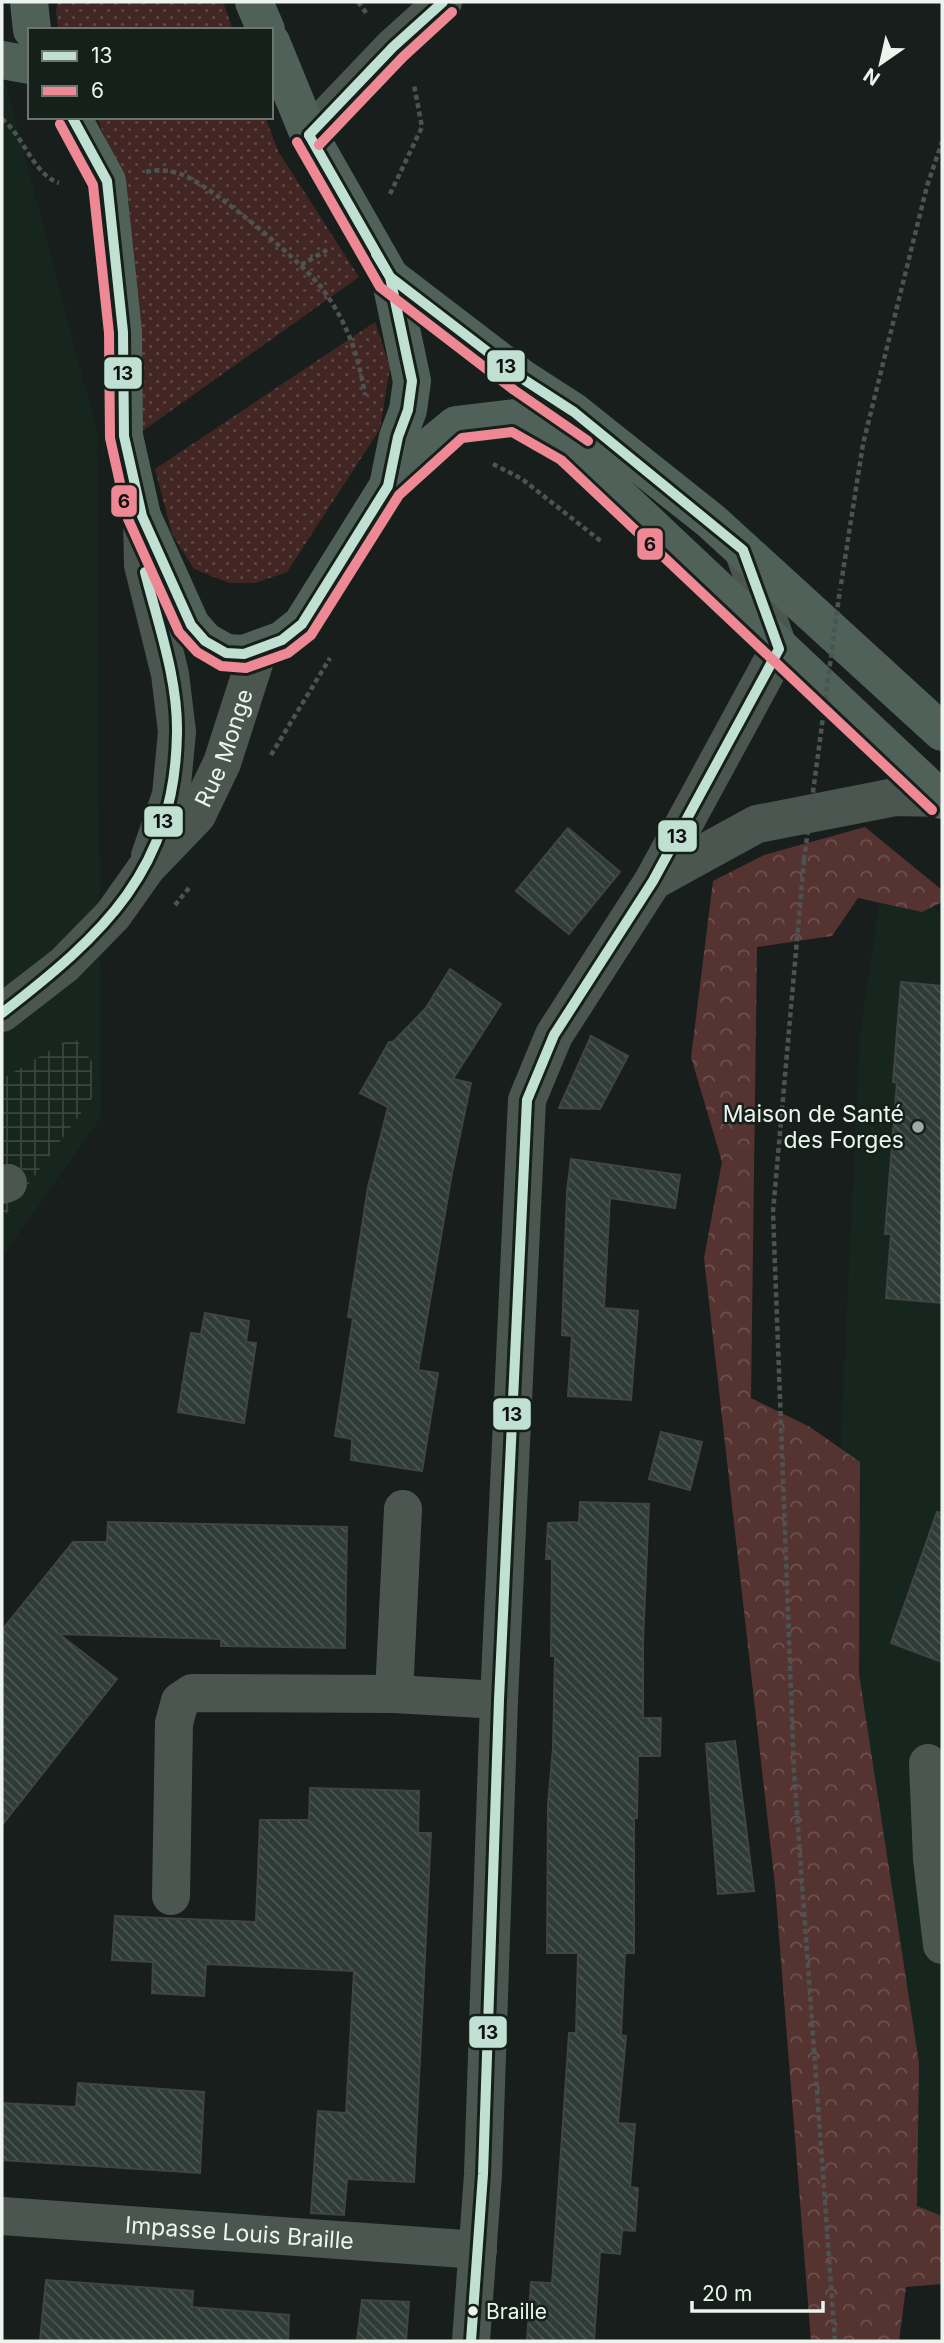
<svg xmlns="http://www.w3.org/2000/svg" width="944" height="2343" viewBox="0 0 944 2343" font-family="Inter,sans-serif">
	<defs>
		<pattern id="industrial-grid" width="8" height="8" patternUnits="userSpaceOnUse" patternTransform="scale(1.75)"><rect width="8" height="8" fill="#16261e"/><path d="M0 4h8M4 0v8" fill="none" stroke="#38463f"/></pattern>
		<pattern id="green-dots" width="8" height="8" patternUnits="userSpaceOnUse" patternTransform="scale(1.75)"><rect width="8" height="8" fill="#422623"/><path d="M2 2h.1M6 6h.1" fill="none" stroke="#5e4643" stroke-width="1.8" stroke-linecap="round"/></pattern>
		<pattern id="forest-crowns" width="20" height="18" patternUnits="userSpaceOnUse" patternTransform="scale(1.75)"><rect width="20" height="18" fill="#553331"/><path d="M2 6a3 3 0 1 1 6 0M12 15a3 3 0 1 1 6 0" fill="none" stroke="#6e514f"/></pattern>
		<pattern id="building-back-hatch" width="6" height="6" patternUnits="userSpaceOnUse" patternTransform="scale(1.75)"><rect width="6" height="6" fill="#2f3b36"/><path d="M-1 5l2 2M0 0l6 6M5-1l2 2" fill="none" stroke="#4d5853"/></pattern>
	</defs>
	<rect width="100%" height="100%" fill="#181e1b"/>
	<!-- built -->
	<g fill="#16261e">
		<path d="M2 69 97 433 101 1117 2 1257Z"/>
		<path d="M885 865 942 915V2242L863 2215 840 1458 860 1034Z"/>
	</g>
	<!-- industrial -->
	<path fill="url(#industrial-grid)" d="M74 1036 92 1062V1098L2 1220V1079Z"/>
	<!-- green -->
	<g fill="url(#green-dots)">
		<path d="M58 2H223L233 30H58L56 10Z"/>
		<path d="M97 117H265L278 151 359 277 137 435 129 202Z"/>
		<path d="M375 322 390 367 380 429 287 572 255 583H229L194 569 172 534 155 469Z"/>
	</g>
	<!-- forest -->
	<path fill="url(#forest-crowns)" d="M865 827 942 890V902L922 912 858 898 832 936 757 947 751 1398 810 1427 860 1462 859 1674 919 2063 917 2206 942 2216V2284L906 2287 899 2341H811L775 1885 704 1258 722 1162 691 1057 713 881 764 855Z"/>
	<!-- building -->
	<g fill="url(#building-back-hatch)" stroke="#404442" stroke-width="2">
		<path d="M568 828 620 872 569 934 516 891Z"/>
		<path d="M450 969 501 1004 453 1079 471 1083 452 1173 418 1370 438 1373 422 1471 351 1460 352 1439 335 1436 353 1318 348 1317 368 1187 388 1107 360 1093 389 1042H393L426 1008Z"/>
		<path d="M901 982 942 986V1303L886 1298 891 1234H885L897 1083 893 1082Z"/>
		<path d="M591 1036 628 1056 600 1109 559 1108Z"/>
		<path d="M571 1159 680 1175 675 1208 610 1198 604 1308 638 1311 631 1400 568 1396 572 1336 562 1335 567 1191Z"/>
		<path d="M205 1313 249 1321 246 1342 256 1343 244 1423 178 1412 191 1333 201 1334Z"/>
		<path d="M661 1432 702 1442 690 1490 649 1479Z"/>
		<path d="M580 1502 649 1504 643 1642V1718H661L660 1756H638L637 1818H634V1953H625L621 2035 626 2036 618 2123 635 2124 630 2187 638 2188 635 2231 622 2230 620 2254 600 2252 594 2341H527L531 2282 552 2283 569 2033H576L578 1953H547L548 1804 553 1748 555 1656H551L552 1559H546L548 1523 579 1522Z"/>
		<path d="M937 1512 942 1513V1662L891 1643Z"/>
		<path d="M108 1522 347 1527 345 1648 221 1646V1639L59 1634 117 1679 2 1825V1630L73 1542H107Z"/>
		<path d="M735 1741 754 1891 718 1894 706 1744Z"/>
		<path d="M310 1788 419 1791 418 1833H431L414 2182 347 2179 344 2215 311 2213 318 2111 346 2113 354 1971 206 1964 204 1996 152 1993 153 1962 112 1960 115 1916 256 1922 260 1820H309Z"/>
		<path d="M78 2083 204 2092 200 2173 2 2160V2103L76 2107Z"/>
		<path d="M46 2280 193 2291 192 2307 289 2315 288 2341H40Z"/>
		<path d="M362 2300 409 2302 406 2341H357Z"/>
	</g>
	<g fill="none" stroke-linecap="round" stroke-linejoin="round">
		<!-- path -->
		<g stroke="#4c5451" stroke-width="4.5" stroke-dasharray="5 3.5" stroke-linecap="butt">
			<path d="M358 2 367 14"/>
			<path d="M2 119C23 135 33 174 59 183"/>
			<path d="M146 172C158 169 171 170 183 175 213 187 305 264 324 291 348 325 358 354 365 395"/>
			<path d="M390 194 422 127 414 85"/>
			<path d="M301 265 327 250"/>
			<path d="M493 464 522 479 602 542"/>
			<path d="M841 584 863 444 927 186 942 142"/>
			<path d="M271 755 330 658"/>
			<path d="M804 860 773 1212 794 1772 835 2341"/>
			<path d="M175 905 189 888"/>
		</g>
		<!-- minor -->
		<g stroke="#4b5651" stroke-width="38">
			<path d="M309 135 393 47 443 2"/>
			<path d="M142 516 143 565 170 674 177 732 171 795 150 856"/>
			<path d="M653 881 757 824 895 797 940 798"/>
			<path id="s1" d="M2 1013 64 965 113 915 147 867 197 815 222 763 258 651"/>
			<path d="M2 1185 8 1183"/>
			<path d="M394 1694 403 1509"/>
			<path d="M928 1763 932 1859 942 1945"/>
			<path d="M171 1896 174 1723 180 1701 192 1693 394 1694 499 1700"/>
			<path id="s2" d="M2 2216 478 2250"/>
			<path d="M471 2341 483 2174 499 1700 527 1100 554 1035 653 881 779 649 743 550"/>
		</g>
		<!-- major -->
		<g stroke="#50615a" stroke-width="38">
			<path d="M29 2 32 30"/>
			<path d="M254 2 266 30"/>
			<path d="M2 60 30 65"/>
			<path d="M72 117 107 181 123 332 124 436 142 516 191 625 205 641 226 653 244 654 282 640 302 624 388 486 398 437 408 410 412 381 390 277 309 135 271 42"/>
			<path d="M390 277 523 379 574 412 711 521 942 732"/>
			<path d="M388 486 423 452 456 425 515 418 569 449 942 800"/>
		</g>
		<!-- path-bridge -->
		<path stroke="#4c5451" stroke-width="4.5" stroke-dasharray="5 3.5" stroke-linecap="butt" d="M804 860 840 589"/>
		<defs>
			<g id="bus-1">
				<path d="M72 117 107 181 123 332 124 436 142 516 191 625 205 641 226 653 244 654 282 640 302 624 388 486 398 437 408 410 412 381 390 277 376 254"/>
				<path d="M309 135 390 277 523 379 574 412 743 550 779 649 653 881 554 1035 527 1100 499 1700 483 2174 471 2341"/>
				<path d="M309 135 393 47 443 2"/>
				<path d="M2 1013C103 935 175 870 177 733 178 679 158 624 145 572"/>
			</g>
			<g id="bus-2">
				<path d="M60 124 93 185 109 333 110 438 128 519 179 632 197 652 221 666 246 668 288 653 311 635 399 495 462 438 512 432 561 460 932 810"/>
				<path d="M297 142 380 287 514 390 588 441"/>
				<path d="M319 145 403 57 452 12"/>
			</g>
		</defs>
		<!-- bus-1 casing -->
		<use href="#bus-1" stroke="#16201b" stroke-width="16"/>
		<!-- bus-2 casing -->
		<use href="#bus-2" stroke="#16201b" stroke-width="16"/>
		<!-- bus-1 -->
		<use href="#bus-1" stroke="#c0e0d3" stroke-width="10"/>
		<!-- bus-2 -->
		<use href="#bus-2" stroke="#ee8895" stroke-width="10"/>
	</g>
	<!-- markers -->
	<circle fill="#a2a9a5" stroke="#16201b" stroke-width="2.5" cx="918" cy="1127" r="7"/>
	<circle fill="#edf4f0" stroke="#16201b" stroke-width="2.5" cx="473" cy="2311" r="6"/>
	<g text-anchor="middle" dominant-baseline="central" stroke-width="5" stroke-linejoin="round" paint-order="stroke">
		<!-- bus labels -->
		<g font-size="21" fill="#edf4f0" stroke="#16201b" text-anchor="start">
			<text x="486" y="2311">Braille</text>
		</g>
		<!-- street labels -->
		<g font-size="23" fill="#edf4f0" stroke="#16201b">
			<text stroke="none"><textPath href="#s1" startOffset="352">Rue Monge</textPath></text>
			<text stroke="none"><textPath href="#s2" startOffset="238">Impasse Louis Braille</textPath></text>
		</g>
		<!-- poi labels -->
		<g font-size="23" fill="#edf4f0" stroke="#16201b" text-anchor="end">
			<text x="904" y="1114">Maison de Santé<tspan x="904" dy="26">des Forges</tspan></text>
		</g>
	</g>
	<g stroke="#16201b" stroke-width="2.5">
		<rect x="486" y="349" width="40" height="34" rx="7" fill="#c0e0d3"/>
		<rect x="103" y="356" width="40" height="34" rx="7" fill="#c0e0d3"/>
		<rect x="110" y="484" width="28" height="34" rx="7" fill="#ee8895"/>
		<rect x="636" y="527" width="28" height="34" rx="7" fill="#ee8895"/>
		<rect x="143" y="805" width="41" height="33" rx="7" fill="#c0e0d3"/>
		<rect x="657" y="819" width="41" height="34" rx="7" fill="#c0e0d3"/>
		<rect x="492" y="1397" width="40" height="34" rx="7" fill="#c0e0d3"/>
		<rect x="468" y="2015" width="40" height="34" rx="7" fill="#c0e0d3"/>
	</g>
	<g font-size="19" text-anchor="middle" font-weight="bold" fill="#111">
		<text x="506" y="373">13</text>
		<text x="123" y="380">13</text>
		<text x="124" y="508">6</text>
		<text x="650" y="551">6</text>
		<text x="163" y="828">13</text>
		<text x="677" y="843">13</text>
		<text x="512" y="1421">13</text>
		<text x="488" y="2039">13</text>
	</g>
	<!-- border -->
	<rect width="944" height="2343" fill="none" stroke="#edf4f0" stroke-width="7"/>
	<!-- legend -->
	<rect x="28" y="28" width="245" height="91" fill="#16201b" stroke="#6c7570" stroke-width="2"/>
	<rect x="42" y="51" width="35" height="10" fill="#c0e0d3" stroke="#6c7570" stroke-width="2"/>
	<text x="91" y="63" font-size="21" fill="#edf4f0">13</text>
	<rect x="42" y="86" width="35" height="10" fill="#ee8895" stroke="#6c7570" stroke-width="2"/>
	<text x="91" y="98" font-size="21" fill="#edf4f0">6</text>
	<!-- north arrow -->
	<g transform="translate(881 63) rotate(214)" stroke="#16201b" stroke-width="5" paint-order="stroke">
	<path d="M0-5L12 26L0 18L-12 26Z" fill="#edf4f0"/>
	<text y="-10" font-size="19" font-weight="bold" text-anchor="middle" fill="#edf4f0">N</text>
	</g>
	<!-- scale -->
	<path d="M692 2301v10h131v-10" fill="none" stroke="#edf4f0" stroke-width="3.5"/>
	<text x="702" y="2301" font-size="21" fill="#edf4f0" stroke="#16201b" stroke-width="5" paint-order="stroke">20 m</text>
</svg>
